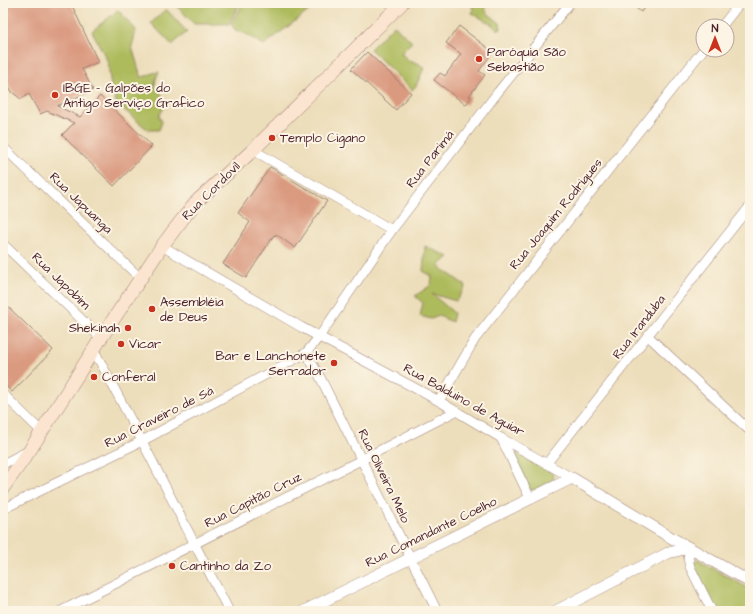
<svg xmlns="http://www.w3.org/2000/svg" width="753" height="614" viewBox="0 0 753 614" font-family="'Architects Daughter',sans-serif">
	<rect width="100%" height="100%" fill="#fcf5e5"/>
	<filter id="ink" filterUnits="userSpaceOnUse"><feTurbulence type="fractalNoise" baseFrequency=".025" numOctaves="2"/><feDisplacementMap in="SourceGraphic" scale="8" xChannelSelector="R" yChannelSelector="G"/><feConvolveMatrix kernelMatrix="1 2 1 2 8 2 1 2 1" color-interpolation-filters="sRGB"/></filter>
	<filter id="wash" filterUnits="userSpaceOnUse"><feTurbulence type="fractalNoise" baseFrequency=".012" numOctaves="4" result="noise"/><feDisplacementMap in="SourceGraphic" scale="16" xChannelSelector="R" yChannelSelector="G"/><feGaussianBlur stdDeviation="0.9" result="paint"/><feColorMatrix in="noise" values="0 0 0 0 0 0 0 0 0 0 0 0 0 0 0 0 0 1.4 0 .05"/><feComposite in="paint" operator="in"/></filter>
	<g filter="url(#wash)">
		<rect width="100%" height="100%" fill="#eddebb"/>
		<!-- green -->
		<g fill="#aebb5d" stroke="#7c6d44">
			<path d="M174 3H240L229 24H194Z"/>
			<path d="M243 3H319L264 45 246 34 235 30 231 24Z"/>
			<path d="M471 3H485L486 12 500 23 501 29H497L491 24 472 13 473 10Z"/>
			<path d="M166 9 187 32 172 45 151 23Z"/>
			<path d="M118 10 136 30 132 47 141 77C147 77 152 72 159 72L156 79 155 86 165 99 166 104 159 116 162 122 159 130H148L116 103 111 88 108 62 92 31Z"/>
			<path d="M394 25 412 42 401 53 409 61 418 63 424 68 416 86 412 90 370 49Z"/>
			<path d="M425 246 449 257 438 266 466 286 456 301 432 294 454 313 452 322 439 316 431 319 420 316 423 303 415 296 431 285 432 276 423 271Z"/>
			<path d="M509 449 550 471 553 474 554 480 531 491Z"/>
			<path d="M697 560 750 589V611H715L693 563Z"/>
		</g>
		<g id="blocks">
			<!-- building -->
			<g fill="#da9a80">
				<path d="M9 3H71L98 62 82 69 93 90 57 106 80 117 100 96 152 146 114 186 62 135 74 123 47 111 40 114 29 94 21 99 12 92 3 73V6Z"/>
				<path d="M630 3H648L641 12Z"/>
				<path d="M459 26 493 52 479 71 485 75 469 96 471 97 466 105 434 80 440 73 445 76 461 54 446 43Z"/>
				<path d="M367 52 411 93 396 110 351 69Z"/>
				<path d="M270 167 327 201 295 248 276 234 275 236 274 235 246 278 223 264 250 222 238 213Z"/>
				<path d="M3 302 53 350 12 392 3 383Z"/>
			</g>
		</g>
	</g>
	<g filter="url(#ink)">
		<use href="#blocks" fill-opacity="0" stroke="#9c7e73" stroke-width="1"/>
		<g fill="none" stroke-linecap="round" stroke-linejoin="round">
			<defs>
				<g id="minor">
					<path d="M722 26 740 3"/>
					<path d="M3 147 140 278"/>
					<path d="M253 150 392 230"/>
					<path d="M3 244 101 338"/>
					<path d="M162 246 301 327 439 401 501 438 572 478"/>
					<path d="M648 336 750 431"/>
					<path d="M94 350 142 441 229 611"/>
					<path d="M306 353 320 377 437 611"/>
					<path d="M3 394 41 431"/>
					<path d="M439 401 475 339 703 50"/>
					<path d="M501 438 530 498"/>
					<path d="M547 463 750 206"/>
					<path d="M3 464 28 451"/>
					<path d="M3 509 142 441 306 353 319 337 392 230 498 92 570 3"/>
					<path d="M692 550 688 558 690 567 712 611"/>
					<path d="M61 611 361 460 456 411"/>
				</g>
				<g id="tertiary">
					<path d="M304 611 572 478 670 537 750 582"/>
					<path d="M556 611 668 553 689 548"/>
				</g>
				<path id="secondary" d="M3 488 30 450 101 338 162 246 181 221 197 201 253 150 402 3"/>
			</defs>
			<!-- minor casing -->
			<use href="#minor" stroke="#9c7e73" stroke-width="10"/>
			<!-- tertiary casing -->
			<use href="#tertiary" stroke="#9c7e73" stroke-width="12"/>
			<!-- secondary casing -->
			<use href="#secondary" stroke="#9c7e73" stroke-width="14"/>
			<!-- minor -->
			<use href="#minor" stroke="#fff" stroke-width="9"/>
			<!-- tertiary -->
			<use href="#tertiary" stroke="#fff" stroke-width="11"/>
			<!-- secondary -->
			<use href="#secondary" stroke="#fce5d0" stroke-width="13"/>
		</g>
	</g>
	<!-- markers -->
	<g fill="#c8321e" stroke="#fcf5e5" stroke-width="1.5">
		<circle cx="479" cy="59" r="4"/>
		<circle cx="55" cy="95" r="4"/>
		<circle cx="272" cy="138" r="4"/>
		<circle cx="152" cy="309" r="4"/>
		<circle cx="128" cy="328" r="4"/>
		<circle cx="121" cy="344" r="4"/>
		<circle cx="334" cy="363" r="4"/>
		<circle cx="94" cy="377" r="4"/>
		<circle cx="172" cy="566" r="4"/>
	</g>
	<g text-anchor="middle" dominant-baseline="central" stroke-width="4" stroke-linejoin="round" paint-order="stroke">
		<!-- poi labels -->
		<g font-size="13" fill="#4a1f2b" stroke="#fcf5e5" text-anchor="start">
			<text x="487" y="52">Paróquia São<tspan x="487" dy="15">Sebastião</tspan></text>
			<text x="63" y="88">IBGE - Galpões do<tspan x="63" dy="15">Antigo Serviço Grafico</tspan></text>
			<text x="280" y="138">Templo Cigano</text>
			<text x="160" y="302">Assembléia<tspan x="160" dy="15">de Deus</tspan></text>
			<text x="120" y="328" text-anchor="end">Shekinah</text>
			<text x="129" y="344">Vicar</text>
			<text x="326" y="356" text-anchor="end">Bar e Lanchonete<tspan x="326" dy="15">Serrador</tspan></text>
			<text x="102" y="377">Conferal</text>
			<text x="180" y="566">Cantinho da Zo</text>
		</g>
		<!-- street labels -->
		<g font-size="13" fill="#4a1f2b" stroke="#fcf5e5">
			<text transform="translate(430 159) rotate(-52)">Rua Parimá</text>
			<text transform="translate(211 191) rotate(-45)">Rua Cordovil</text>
			<text transform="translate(81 203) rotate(44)">Rua Japuanga</text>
			<text transform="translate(556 214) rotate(-51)">Rua Joaquim Rodrigues</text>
			<text transform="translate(61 281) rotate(44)">Rua Japobim</text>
			<text transform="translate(639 327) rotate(-52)">Rua Iranduba</text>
			<text transform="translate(464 400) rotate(29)">Rua Balduino de Aguiar</text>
			<text transform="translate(159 417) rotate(-27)">Rua Craveiro de Sá</text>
			<text transform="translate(384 476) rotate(64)">Rua Oliveira Melo</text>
			<text transform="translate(253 500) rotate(-27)">Rua Capitão Cruz</text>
			<text transform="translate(431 532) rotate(-26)">Rua Comandante Coelho</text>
		</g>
	</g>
	<!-- margin -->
	<rect width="753" height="614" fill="none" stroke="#fcf5e5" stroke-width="16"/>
	<!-- north arrow -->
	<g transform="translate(715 38)"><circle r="19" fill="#fcf5e5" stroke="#b59f9b"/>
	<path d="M0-3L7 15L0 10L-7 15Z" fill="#c8321e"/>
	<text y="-6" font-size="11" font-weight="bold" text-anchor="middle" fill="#4a1f2b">N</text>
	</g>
</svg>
